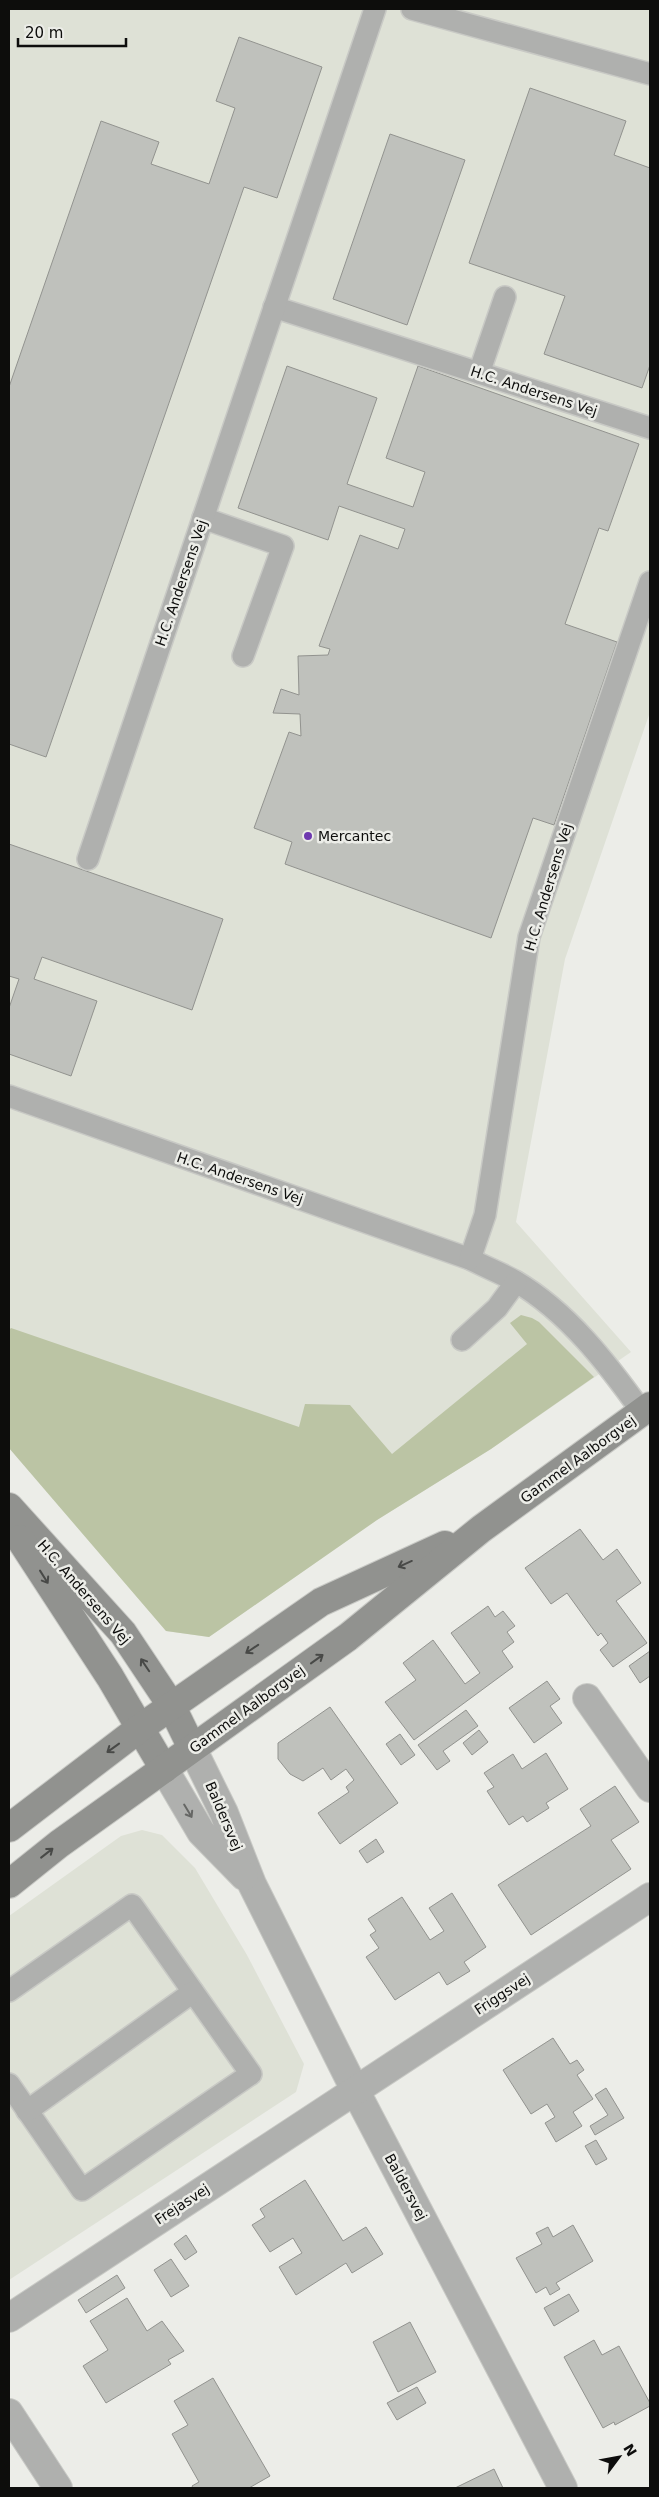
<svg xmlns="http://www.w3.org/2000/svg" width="659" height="2497" viewBox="0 0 659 2497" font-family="'DejaVu Sans',sans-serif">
	<rect width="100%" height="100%" fill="#ecede8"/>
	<!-- built -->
	<g fill="#dee1d6">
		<path d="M9 9H650V712L565 959 516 1222 631 1352 491 1449 377 1520 209 1637 166 1631 9 1448Z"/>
		<path d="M142 1830 162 1835 195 1868 247 1955 304 2064 296 2092 9 2280V1916L121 1836Z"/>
	</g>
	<!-- green -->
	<path fill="#bbc4a4" d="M521 1315 532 1318 539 1322 594 1377 491 1449 377 1520 209 1637 166 1631 9 1448V1330L11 1328 299 1427 305 1404 350 1405 392 1454 527 1344 510 1323Z"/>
	<!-- building -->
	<g fill="#bfc1bc" stroke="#92938f">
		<path d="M239 37 322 67 277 198 244 187 46 757 9 744V387L101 121 159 142 151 164 209 184 235 108 216 101Z"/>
		<path d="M530 88 626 121 614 155 650 168V365L642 388 544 354 565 296 469 263Z"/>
		<path d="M390 134 465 160 407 325 333 299Z"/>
		<path d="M287 366 377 398 347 484 413 507 425 472 386 458 418 366 639 444 608 531 599 528 565 624 617 642 554 825 533 818 491 938 285 864 292 842 254 828 289 732 301 736 300 714 273 713 281 689 299 695 298 656 328 655 330 649 319 646 360 535 398 549 405 529 339 506 328 540 238 508Z"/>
		<path d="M9 844 223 919 192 1010 42 957 34 979 97 1001 71 1076 9 1054V1008L19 979 9 976Z"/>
		<path d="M580 1529 603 1560 617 1549 641 1583 616 1601 647 1643 613 1667 600 1650 608 1643 601 1633 598 1636 567 1593 551 1604 525 1568Z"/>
		<path d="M488 1606 495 1617 503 1611 515 1626 507 1632 514 1642 502 1651 513 1667 414 1740 385 1702 416 1680 403 1663 433 1640 465 1684 480 1673 451 1633Z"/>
		<path d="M650 1651V1676L640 1683 629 1666Z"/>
		<path d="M547 1681 560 1699 550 1706 562 1723 534 1743 509 1708Z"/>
		<path d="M330 1707 398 1803 340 1844 318 1813 349 1792 346 1787 354 1780 346 1769 331 1780 323 1768 303 1781 290 1774 278 1759V1743Z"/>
		<path d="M466 1710 478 1726 443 1751 450 1761 437 1770 418 1745Z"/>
		<path d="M479 1730 488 1742 472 1755 463 1743Z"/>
		<path d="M400 1734 415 1755 401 1765 386 1744Z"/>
		<path d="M546 1753 568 1789 546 1803 549 1808 527 1822 523 1816 509 1825 487 1791 494 1787 484 1773 513 1754 522 1769Z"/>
		<path d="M615 1786 639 1822 611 1840 631 1869 531 1935 498 1885 591 1826 580 1809Z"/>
		<path d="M376 1839 384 1852 367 1863 359 1851Z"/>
		<path d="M452 1893 486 1947 464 1962 470 1971 447 1985 439 1972 395 2000 366 1957 379 1948 370 1935 376 1931 368 1919 402 1897 430 1940 444 1931 429 1908Z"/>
		<path d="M553 2038 570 2064 577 2060 584 2070 577 2075 593 2099 573 2112 582 2126 556 2142 545 2123 555 2117 547 2104 531 2114 503 2070Z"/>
		<path d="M606 2088 624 2118 595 2135 590 2126 608 2115 595 2095Z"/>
		<path d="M596 2140 607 2159 596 2165 585 2146Z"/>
		<path d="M305 2180 343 2241 366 2227 383 2254 352 2273 346 2263 296 2295 279 2267 302 2253 293 2238 270 2252 252 2225 265 2217 260 2209Z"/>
		<path d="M573 2225 593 2261 556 2283 560 2289 550 2295 546 2287 536 2293 516 2258 542 2244 536 2233 548 2227 553 2237Z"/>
		<path d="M186 2235 197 2252 185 2260 174 2244Z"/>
		<path d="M171 2259 189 2286 171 2297 154 2270Z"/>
		<path d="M117 2275 125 2288 86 2313 78 2300Z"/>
		<path d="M569 2294 579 2311 554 2326 544 2308Z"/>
		<path d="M127 2298 147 2331 162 2321 184 2351 168 2360 171 2364 106 2403 83 2366 108 2350 90 2321Z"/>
		<path d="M410 2322 436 2372 398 2392 373 2342Z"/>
		<path d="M594 2340 602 2355 619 2346 650 2403V2406L615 2425 614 2422 603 2428 564 2357Z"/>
		<path d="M213 2378 270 2476 249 2488H193L192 2486 199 2482 172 2434 188 2425 174 2401Z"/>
		<path d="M417 2387 426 2403 397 2420 387 2403Z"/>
		<path d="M494 2469 503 2488H455Z"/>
	</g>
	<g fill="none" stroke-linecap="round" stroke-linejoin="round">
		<defs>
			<g id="lane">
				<path d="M412 9 650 74"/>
				<path d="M274 307 650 428"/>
				<path d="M479 373 505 297"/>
				<path d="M203 518 283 546 243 656"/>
				<path d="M88 859 375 9"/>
				<path d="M9 1096 470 1259C485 1267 501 1273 515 1281 568 1312 607 1363 642 1412"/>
				<path d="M470 1259 485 1215 529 937 650 582"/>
				<path d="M462 1340 497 1308 516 1282"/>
				<path d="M9 1991 132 1905 251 2074 82 2190 9 2084"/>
				<path d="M27 2111 193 1992"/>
			</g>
			<g id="street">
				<path d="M587 1698 650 1788"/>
				<path d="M192 1748 224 1813 252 1884 355 2090 563 2488"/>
				<path d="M164 1769 201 1832 244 1876"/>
				<path d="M9 2318 650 1897"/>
				<path d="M9 2413 58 2488"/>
			</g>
			<g id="secondary">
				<path d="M9 1507 123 1633 171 1705 192 1748"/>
				<path d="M20 1539 110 1677 164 1769"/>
				<path d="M9 1828 140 1728 321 1602 445 1545"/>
				<path d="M9 1884 59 1844 348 1637 481 1529 650 1406"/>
			</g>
		</defs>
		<!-- lane casing -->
		<use href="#lane" stroke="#c8c9c5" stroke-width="24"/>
		<!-- street casing -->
		<use href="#street" stroke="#c8c9c5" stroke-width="30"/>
		<!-- secondary casing -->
		<use href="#secondary" stroke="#c8c9c5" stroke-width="30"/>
		<!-- lane -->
		<use href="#lane" stroke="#afb0ae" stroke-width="21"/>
		<!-- street -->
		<use href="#street" stroke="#afb0ae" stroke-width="28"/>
		<!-- secondary -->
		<use href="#secondary" stroke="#91928f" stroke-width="28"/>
	</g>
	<!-- one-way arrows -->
	<defs><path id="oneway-shaft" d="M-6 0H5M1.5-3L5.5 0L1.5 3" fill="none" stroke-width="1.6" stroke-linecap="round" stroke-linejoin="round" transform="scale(1.25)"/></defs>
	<g stroke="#484947">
		<use href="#oneway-shaft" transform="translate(405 1564) rotate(156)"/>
		<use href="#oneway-shaft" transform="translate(44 1577) rotate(58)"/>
		<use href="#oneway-shaft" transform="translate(252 1649) rotate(146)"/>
		<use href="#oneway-shaft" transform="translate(317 1659) rotate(-36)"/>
		<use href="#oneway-shaft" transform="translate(145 1665) rotate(-124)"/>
		<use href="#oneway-shaft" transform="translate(113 1748) rotate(144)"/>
		<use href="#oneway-shaft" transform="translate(47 1853) rotate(-38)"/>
	</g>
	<use stroke="#666765" href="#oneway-shaft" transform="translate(188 1811) rotate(59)"/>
	<!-- markers -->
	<circle fill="#6e39af" stroke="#ecede8" stroke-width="2" cx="308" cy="836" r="5"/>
	<g text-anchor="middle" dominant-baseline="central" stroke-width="5" stroke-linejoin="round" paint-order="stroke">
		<!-- street labels -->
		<g font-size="14" fill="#0d0d0c" stroke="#ecede8">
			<text transform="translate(534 391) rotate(18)">H.C. Andersens Vej</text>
			<text transform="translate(181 583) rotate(-71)">H.C. Andersens Vej</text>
			<text transform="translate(548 887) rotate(-73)">H.C. Andersens Vej</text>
			<text transform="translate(240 1178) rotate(19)">H.C. Andersens Vej</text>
			<text transform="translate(578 1459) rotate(-36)">Gammel Aalborgvej</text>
			<text transform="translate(84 1592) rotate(49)">H.C. Andersens Vej</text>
			<text transform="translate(247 1709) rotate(-36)">Gammel Aalborgvej</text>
			<text transform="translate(224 1816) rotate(67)">Baldersvej</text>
			<text transform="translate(502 1994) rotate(-33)">Friggsvej</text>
			<text transform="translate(406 2187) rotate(62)">Baldersvej</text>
			<text transform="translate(182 2204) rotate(-33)">Frejasvej</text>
		</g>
		<!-- poi labels -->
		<g font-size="14" fill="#0d0d0c" stroke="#ecede8" text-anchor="start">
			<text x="318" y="836">Mercantec</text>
		</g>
	</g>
	<!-- border -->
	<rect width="659" height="2497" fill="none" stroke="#0d0d0c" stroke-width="20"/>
	<!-- north arrow -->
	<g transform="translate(619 2457) rotate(58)" stroke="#ecede8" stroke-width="4" paint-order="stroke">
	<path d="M0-4L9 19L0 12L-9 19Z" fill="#0d0d0c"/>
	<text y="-8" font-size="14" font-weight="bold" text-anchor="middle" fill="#0d0d0c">N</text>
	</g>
	<!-- scale -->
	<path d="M18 38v8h108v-8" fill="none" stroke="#0d0d0c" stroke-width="2.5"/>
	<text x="25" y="38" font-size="15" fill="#0d0d0c" stroke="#ecede8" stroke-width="4" paint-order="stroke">20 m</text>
</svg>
